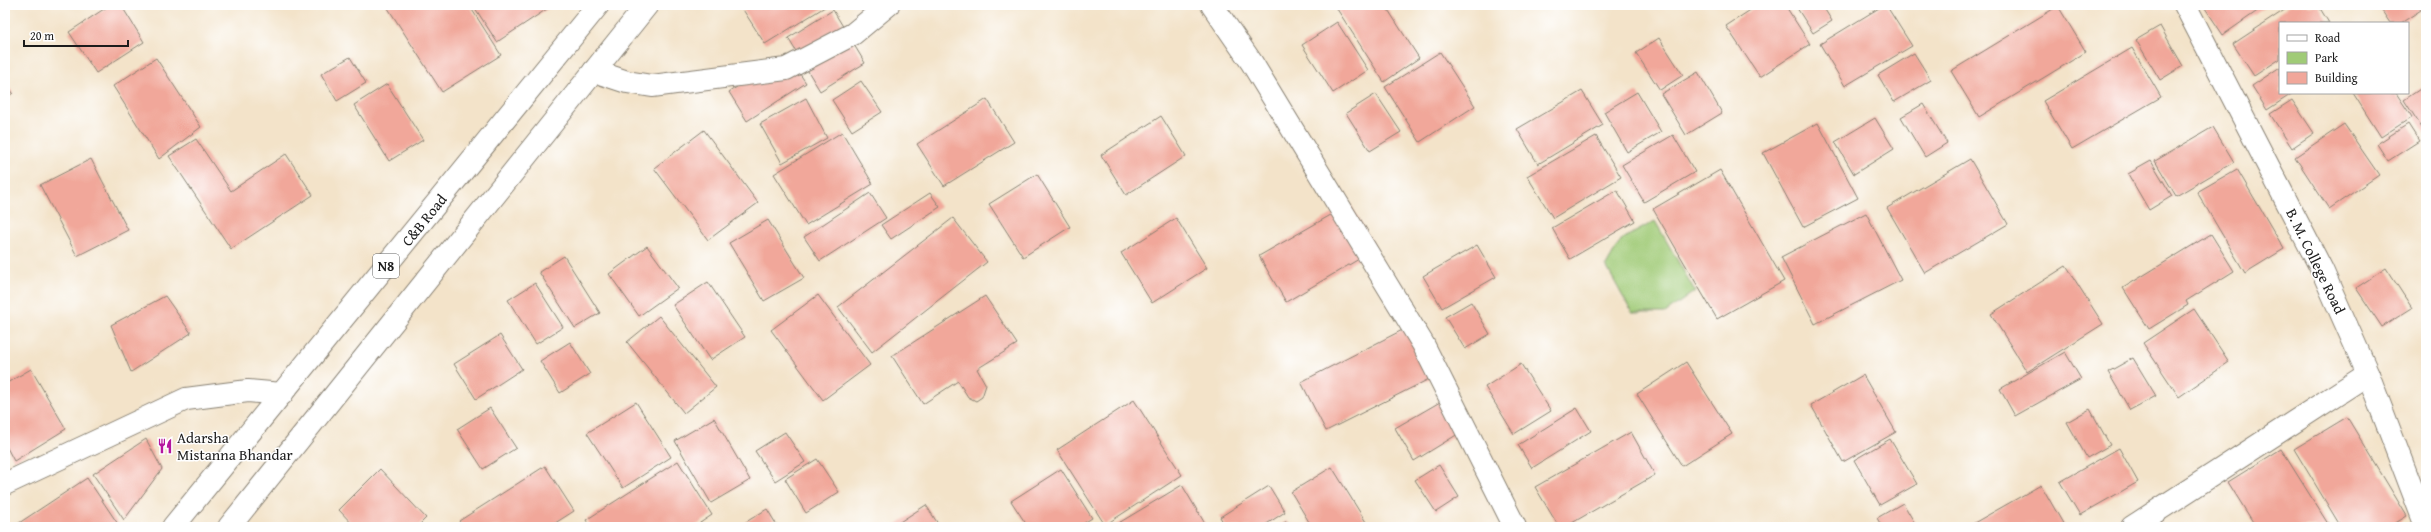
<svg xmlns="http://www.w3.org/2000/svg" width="2431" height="532" viewBox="0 0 2431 532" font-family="'Gentium Book Plus',serif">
	<rect width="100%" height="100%" fill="#fff"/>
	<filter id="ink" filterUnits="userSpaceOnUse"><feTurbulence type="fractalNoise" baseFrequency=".025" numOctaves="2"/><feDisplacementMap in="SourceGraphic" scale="8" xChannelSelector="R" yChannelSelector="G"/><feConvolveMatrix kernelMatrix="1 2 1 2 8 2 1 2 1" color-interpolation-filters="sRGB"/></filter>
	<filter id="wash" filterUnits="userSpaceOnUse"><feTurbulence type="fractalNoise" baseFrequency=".012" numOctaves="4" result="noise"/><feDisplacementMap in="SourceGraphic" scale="16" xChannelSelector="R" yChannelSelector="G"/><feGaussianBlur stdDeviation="0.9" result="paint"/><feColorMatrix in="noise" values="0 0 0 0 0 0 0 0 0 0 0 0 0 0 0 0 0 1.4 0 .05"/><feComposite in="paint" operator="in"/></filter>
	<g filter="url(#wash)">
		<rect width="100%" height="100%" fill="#f3e3c9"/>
		<!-- green -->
		<path fill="#a0cb77" stroke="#5e744a" d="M1655 221 1695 291 1665 313H1632L1606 266 1621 240Z"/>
		<g id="blocks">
			<!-- building -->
			<g fill="#f1a79a">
				<path d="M110 5H121L144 42 96 73 69 32Z"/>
				<path d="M386 5H469L501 55 442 92Z"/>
				<path d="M473 5H549L550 7 497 42Z"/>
				<path d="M740 5H828L765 44Z"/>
				<path d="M1344 5H1385L1419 58 1384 82 1337 9Z"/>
				<path d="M1758 5H1785L1810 44 1760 77 1726 26Z"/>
				<path d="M1795 5H1822L1832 21 1813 33Z"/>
				<path d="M1884 5H1886L1912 46 1845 86 1820 44Z"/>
				<path d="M2203 5H2266L2223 35Z"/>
				<path d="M2292 5H2318L2329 23H2280V59L2254 76 2233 44Z"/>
				<path d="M2378 5H2418L2421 10 2401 23H2390Z"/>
				<path d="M2058 6 2086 52 1979 117 1951 71Z"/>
				<path d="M833 10 865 63 820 91 788 38Z"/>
				<path d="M1337 22 1368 70 1333 93 1302 45Z"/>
				<path d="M2160 26 2183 66 2160 80 2136 40Z"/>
				<path d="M1659 38 1683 75 1660 90 1636 53Z"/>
				<path d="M2132 48 2161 97 2072 149 2043 101Z"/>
				<path d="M1440 52 1475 106 1420 142 1385 87Z"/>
				<path d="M1914 53 1931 80 1894 102 1878 75Z"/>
				<path d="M787 55 806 83 747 121 729 92Z"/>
				<path d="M350 57 366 83 337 101 321 74Z"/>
				<path d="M156 58 201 127 159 159 113 86Z"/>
				<path d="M2280 67V93H2293L2267 110 2252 86Z"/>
				<path d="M1698 72 1722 113 1686 135 1661 94Z"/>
				<path d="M861 81 882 112 852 131 832 100Z"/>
				<path d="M5 82 13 93 5 99Z"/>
				<path d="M387 84 423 140 389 161 354 105Z"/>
				<path d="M2426 85V134L2404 100Z"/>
				<path d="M1582 91 1603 125 1538 164 1517 129Z"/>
				<path d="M1637 92 1661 132 1627 152 1604 112Z"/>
				<path d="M2353 93H2396L2412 117 2381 137Z"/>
				<path d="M1376 94 1401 132 1370 151 1346 113Z"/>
				<path d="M806 98 827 138 782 163 760 124Z"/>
				<path d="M987 99 1014 142 944 186 917 144Z"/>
				<path d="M2292 100 2314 133 2292 148 2270 114Z"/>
				<path d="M1923 104 1947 143 1925 157 1901 117Z"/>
				<path d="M1161 116 1186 156 1126 195 1101 155Z"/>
				<path d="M1875 118 1894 149 1854 174 1835 142Z"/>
				<path d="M1818 123 1858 198 1803 227 1763 153Z"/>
				<path d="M2344 124 2379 175 2329 209 2295 157Z"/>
				<path d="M2408 124 2419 141 2388 161 2377 144Z"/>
				<path d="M2213 127 2234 162 2176 196 2155 161Z"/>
				<path d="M704 130 758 203 708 240 654 168Z"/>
				<path d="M842 132 873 184 806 225 774 174Z"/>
				<path d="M1673 135 1695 172 1644 202 1622 165Z"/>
				<path d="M1596 136 1621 177 1553 218 1527 176Z"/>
				<path d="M196 139 231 191 286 154 313 195 231 249 169 156Z"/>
				<path d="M91 159 128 230 77 256 40 185Z"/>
				<path d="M1970 159 2008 224 1925 273 1887 208Z"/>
				<path d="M2151 161 2172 196 2149 210 2128 174Z"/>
				<path d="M2237 169 2284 249 2245 273 2197 192Z"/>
				<path d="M1720 170 1784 281 1717 319 1653 209Z"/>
				<path d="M1037 174 1070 227 1023 257 989 204Z"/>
				<path d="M1617 190 1635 221 1570 259 1552 228Z"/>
				<path d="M870 193 886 218 820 261 804 237Z"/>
				<path d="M930 193 940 207 891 239 881 225Z"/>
				<path d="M1350 204 1376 249 1286 302 1259 256Z"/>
				<path d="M1866 213 1901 280 1815 324 1781 257Z"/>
				<path d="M953 218 987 262 872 352 838 307Z"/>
				<path d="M1176 218 1207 268 1152 303 1121 253Z"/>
				<path d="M768 220 804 278 764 301 729 243Z"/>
				<path d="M2211 234 2234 271 2186 301 2188 305 2149 329 2123 288Z"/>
				<path d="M1477 245 1496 277 1442 308 1423 276Z"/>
				<path d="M647 246 678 288 639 316 609 274Z"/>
				<path d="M564 256 600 313 575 328 539 272Z"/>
				<path d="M2066 266 2103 324 2027 372 1991 314Z"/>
				<path d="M2386 268 2412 308 2382 327 2356 288Z"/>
				<path d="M708 282 745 337 710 360 673 305Z"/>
				<path d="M535 283 563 327 536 344 508 300Z"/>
				<path d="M818 295 870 365 823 400 771 330Z"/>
				<path d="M165 296 191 333 131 372 111 325Z"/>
				<path d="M985 296 1017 344 977 369 986 385 982 397 976 401 968 397 958 381 923 404 892 356Z"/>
				<path d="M1471 302 1490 334 1465 349 1445 317Z"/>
				<path d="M2194 309 2229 362 2179 397 2143 343Z"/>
				<path d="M659 316 716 387 684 413 627 342Z"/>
				<path d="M1416 323 1441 373 1326 431 1301 382Z"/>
				<path d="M500 335 522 369 476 399 454 364Z"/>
				<path d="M570 342 590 374 560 393 540 361Z"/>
				<path d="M2065 352 2081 379 2015 416 2000 389Z"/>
				<path d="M2133 358 2156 396 2130 410 2108 372Z"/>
				<path d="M1686 362 1732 434 1682 466 1637 394Z"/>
				<path d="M1521 364 1551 411 1514 434 1485 387Z"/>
				<path d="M31 369 66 429 14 461 5 444V384Z"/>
				<path d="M1863 375 1896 432 1843 462 1811 405Z"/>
				<path d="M1134 400 1182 475 1105 525 1057 450Z"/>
				<path d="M636 402 671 457 623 488 587 433Z"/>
				<path d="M1440 402 1458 434 1414 461 1395 428Z"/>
				<path d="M490 408 516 448 483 469 457 429Z"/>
				<path d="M1577 408 1591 431 1532 468 1518 445Z"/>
				<path d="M2090 409 2110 445 2087 458 2067 422Z"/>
				<path d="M2347 417 2407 516 2389 527H2341L2294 449Z"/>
				<path d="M714 418 750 480 711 503 675 441Z"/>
				<path d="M785 432 805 462 775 481 755 451Z"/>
				<path d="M1631 432 1655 475 1565 527H1559L1535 487Z"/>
				<path d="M146 439 162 469 124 520 93 474Z"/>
				<path d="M1890 439 1917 484 1880 505 1854 460Z"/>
				<path d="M2119 448 2138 482 2080 515 2060 482Z"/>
				<path d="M2281 449 2330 527H2256L2228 482Z"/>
				<path d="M817 459 839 492 806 513 785 479Z"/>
				<path d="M678 461 712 515 694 527H590L586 520Z"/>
				<path d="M1439 465 1459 497 1436 512 1415 480Z"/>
				<path d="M545 466 574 511 549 527H463L459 521Z"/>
				<path d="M1332 467 1369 527H1312L1291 492Z"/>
				<path d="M380 469 426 518 417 527H355L339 510Z"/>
				<path d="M1061 469 1092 518 1078 527H1028L1011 501Z"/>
				<path d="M87 478 120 527H13Z"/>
				<path d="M1182 485 1207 527H1112Z"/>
				<path d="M2041 485 2065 527H1977L1974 523Z"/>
				<path d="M1269 486 1285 512 1262 527H1226L1220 517Z"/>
				<path d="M1903 503 1917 527H1882L1877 518Z"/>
				<path d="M926 505 940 527H892Z"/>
				<path d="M767 509 778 527H738Z"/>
				<path d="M1287 521 1290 527H1277Z"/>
			</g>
		</g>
	</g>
	<g filter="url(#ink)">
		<use href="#blocks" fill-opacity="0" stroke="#888072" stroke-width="1"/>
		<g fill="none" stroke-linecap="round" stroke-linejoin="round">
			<defs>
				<g id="street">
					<path d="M1212 5 1252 63 1423 344 1515 527"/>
					<path d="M594 71 627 82 652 86 786 69 853 34 888 5"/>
					<path d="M5 484 186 399 248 391 282 394"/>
					<path d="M2132 527 2368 374"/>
				</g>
				<path id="primary" d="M2185 5 2322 270 2368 374 2426 526"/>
				<g id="highway">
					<path d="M173 527 598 5"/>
					<path d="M229 527 647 5"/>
				</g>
			</defs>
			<!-- street casing -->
			<use href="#street" stroke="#888072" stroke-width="24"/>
			<!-- primary casing -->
			<use href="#primary" stroke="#888072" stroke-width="24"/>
			<!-- highway casing -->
			<use href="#highway" stroke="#888072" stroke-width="24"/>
			<!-- street -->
			<use href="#street" stroke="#fff" stroke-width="22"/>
			<!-- primary -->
			<use href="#primary" stroke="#fff" stroke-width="22"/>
			<!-- highway -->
			<use href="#highway" stroke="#fff" stroke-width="22"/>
		</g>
	</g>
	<!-- icons -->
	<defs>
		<symbol id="restaurant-bare" viewBox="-9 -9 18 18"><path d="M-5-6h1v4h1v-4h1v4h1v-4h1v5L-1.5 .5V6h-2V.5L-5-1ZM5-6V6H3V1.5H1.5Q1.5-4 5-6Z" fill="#b5179e" stroke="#fff" stroke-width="2.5" paint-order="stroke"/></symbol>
	</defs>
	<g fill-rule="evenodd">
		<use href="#restaurant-bare" x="154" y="435" width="22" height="22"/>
	</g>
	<g text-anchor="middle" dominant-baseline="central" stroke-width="3" stroke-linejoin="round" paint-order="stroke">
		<!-- shield labels -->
		<rect fill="#fff" stroke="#606060" stroke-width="1" x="373" y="254" width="26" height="24" rx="3"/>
		<g font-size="14" font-weight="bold" fill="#1c1c1c">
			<text x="386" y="266">N8</text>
		</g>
		<!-- street labels -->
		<g font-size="15" fill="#1c1c1c" stroke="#fff">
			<text transform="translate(424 220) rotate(-51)">C&amp;B Road</text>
			<text transform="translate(2316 261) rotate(64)">B. M. College Road</text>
		</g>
		<!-- poi labels -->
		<g font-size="15" fill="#1c1c1c" stroke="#fff" text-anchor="start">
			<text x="177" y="437">Adarsha<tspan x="177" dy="17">Mistanna Bhandar</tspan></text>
		</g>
	</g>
	<!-- margin -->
	<rect width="2431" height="532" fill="none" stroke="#fff" stroke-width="20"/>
	<!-- legend -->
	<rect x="2279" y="22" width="130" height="72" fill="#ffffff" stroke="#a4a4a4"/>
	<rect x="2287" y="35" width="20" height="6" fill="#ffffff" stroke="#a4a4a4"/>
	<text x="2315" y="42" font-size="12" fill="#1c1c1c">Road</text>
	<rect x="2287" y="52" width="20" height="12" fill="#a0cb77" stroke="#a4a4a4"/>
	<text x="2315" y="62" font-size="12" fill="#1c1c1c">Park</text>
	<rect x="2287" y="72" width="20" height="12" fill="#f1a79a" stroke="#a4a4a4"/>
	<text x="2315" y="82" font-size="12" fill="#1c1c1c">Building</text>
	<!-- scale -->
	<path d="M24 40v6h104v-6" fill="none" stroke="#1c1c1c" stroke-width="2"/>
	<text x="30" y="40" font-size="12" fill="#1c1c1c" stroke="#ffffff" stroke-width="3" paint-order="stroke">20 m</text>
</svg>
